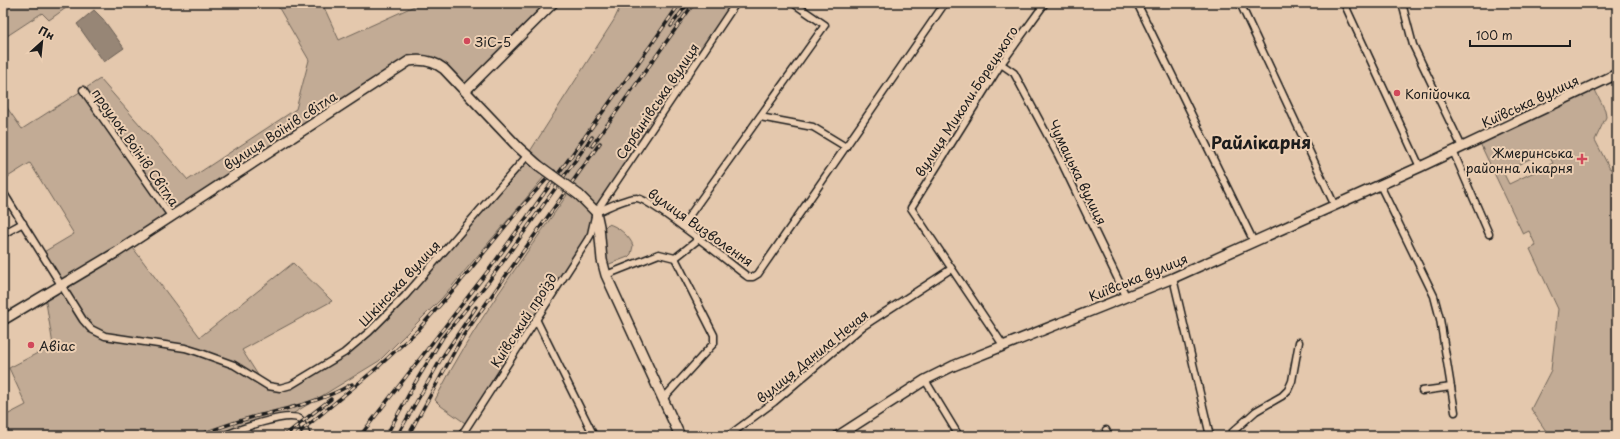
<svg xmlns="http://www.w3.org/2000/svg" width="1620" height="439" viewBox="0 0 1620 439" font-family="'Playpen Sans',sans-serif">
	<rect width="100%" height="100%" fill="#e4c8ad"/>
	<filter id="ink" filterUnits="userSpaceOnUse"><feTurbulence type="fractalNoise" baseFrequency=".025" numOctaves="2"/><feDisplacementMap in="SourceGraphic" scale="8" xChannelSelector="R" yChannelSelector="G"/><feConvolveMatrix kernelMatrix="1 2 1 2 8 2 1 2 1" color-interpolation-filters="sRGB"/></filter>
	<g filter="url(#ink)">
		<!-- green -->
		<g fill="#c2ab95" stroke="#6f6458" fill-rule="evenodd">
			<path d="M3 3H73L49 20 42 13 4 38 7 52 3 55Z"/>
			<path d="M276 3H322L339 40 421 3H553L466 90 450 73 414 60 130 244 200 337 293 263 332 301 242 350 263 383 268 386 295 384 369 332 527 156 614 20 622 3H736L596 212 593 226 468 425 441 406 435 400C472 327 521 261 567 195L544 177 442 298 379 361 289 416 223 436H3V417L26 405 9 368 53 345 45 296 61 285 42 253 74 234 30 163 3 180V102L22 129 100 79 188 180 296 109 309 60Z"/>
			<path d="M1593 86 1605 110 1606 117 1595 140 1610 169 1617 166V436H1544L1546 431 1531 409 1551 370 1558 309 1530 249 1536 246 1529 231 1523 234 1478 139ZM1546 151 1553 163 1509 184 1503 172Z"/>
			<path d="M608 224C616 225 631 237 633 246L631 254 628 257 604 266 600 232Z"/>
		</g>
		<!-- water -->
		<path fill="#978676" stroke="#665c52" d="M94 10 103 19 124 48 104 62 77 24Z"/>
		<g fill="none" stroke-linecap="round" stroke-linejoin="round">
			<defs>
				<g id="street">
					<path d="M1137 3 1254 242"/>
					<path d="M1240 3 1335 206"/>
					<path d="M1344 3 1420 167"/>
					<path d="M1402 3 1413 45 1462 147"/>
					<path d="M1001 64 1014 73 1058 155 1126 296"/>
					<path d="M83 90 171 216"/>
					<path d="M760 117 813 127 846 147"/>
					<path d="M1453 151 1489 234"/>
					<path d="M1380 185 1434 296 1440 319 1455 412"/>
					<path d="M3 192 83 320 91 329 105 336 185 348 198 352 234 365 268 386 280 388 291 385 344 353 369 332 405 296 527 156"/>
					<path d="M596 212C607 208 625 198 636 198 649 197 732 265 748 277H753L758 274 945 3"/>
					<path d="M682 226 825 25 793 3"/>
					<path d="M3 234 23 223"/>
					<path d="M675 258 699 239"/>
					<path d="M606 275 659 254 675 258 714 335V343L663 399"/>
					<path d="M1173 278 1210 436"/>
					<path d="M536 319 594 436"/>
					<path d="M1003 345 911 208 1001 64 1045 3"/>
					<path d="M925 380 959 436"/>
					<path d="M1422 391 1451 387"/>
					<path d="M1106 430 1109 436"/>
					<path d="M223 436C237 430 287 411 300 419L307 436"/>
					<path d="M461 436 587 241 591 234 596 212 736 3"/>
					<path d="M728 436 774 402 862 327 951 269"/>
					<path d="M1228 436 1256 411 1282 396 1288 390 1292 381 1299 342"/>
				</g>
				<g id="secondary">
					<path d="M466 90 553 3"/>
					<path d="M579 195 596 212 599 226 602 260 606 275 680 436"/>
					<path d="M3 320 117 252 409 61C422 59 434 61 444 69L518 147 538 165"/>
					<path d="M838 436 925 380 953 366 1173 278 1420 167 1617 74"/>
				</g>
			</defs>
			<!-- street casing -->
			<use href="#street" stroke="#1c1c1c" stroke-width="9"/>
			<!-- secondary casing -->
			<use href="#secondary" stroke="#1c1c1c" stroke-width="12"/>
			<!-- street -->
			<use href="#street" stroke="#eccfb3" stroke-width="6"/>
			<!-- secondary -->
			<use href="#secondary" stroke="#eccfb3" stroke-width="9"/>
			<defs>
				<g id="rail">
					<path d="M671 26 688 3"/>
					<path d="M592 146 694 3"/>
					<path d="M197 436C218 428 240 420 261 415 294 407 322 401 352 384"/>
					<path d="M284 436 331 399"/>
					<path d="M295 436 378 367 418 330 460 282 522 206 554 171"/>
					<path d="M360 436 491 267 651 45 680 3"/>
					<path d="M386 436 415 383 443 337 489 281 592 137"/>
					<path d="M397 436 441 359 476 307"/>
					<path d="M408 436 463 336 600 143"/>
				</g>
			</defs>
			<!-- rail casing -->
			<use href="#rail" stroke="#1c1c1c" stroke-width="3.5"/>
			<!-- rail -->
			<use href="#rail" stroke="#eccfb3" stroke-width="2" stroke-dasharray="6" stroke-linecap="butt"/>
			<defs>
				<path id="secondary-bridge" d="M538 165 579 195"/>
			</defs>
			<!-- secondary-bridge casing -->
			<use href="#secondary-bridge" stroke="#1c1c1c" stroke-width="12" stroke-linecap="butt"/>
			<!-- secondary-bridge -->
			<use href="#secondary-bridge" stroke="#eccfb3" stroke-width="9"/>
		</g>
	</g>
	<!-- markers -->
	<g fill="#d1495b" stroke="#eccfb3" stroke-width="1.5">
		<circle cx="467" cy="41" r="4"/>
		<circle cx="1397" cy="93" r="4"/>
		<path d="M1580 153h4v4h4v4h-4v4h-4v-4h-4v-4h4z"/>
		<circle cx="31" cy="345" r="4"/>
	</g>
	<g text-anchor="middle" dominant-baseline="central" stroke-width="4" stroke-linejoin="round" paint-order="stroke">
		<!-- poi labels -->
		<g font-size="13" fill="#1c1c1c" stroke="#eccfb3" text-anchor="start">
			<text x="475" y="41">ЗіС-5</text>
			<text x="1405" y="93">Копійочка</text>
			<text x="1573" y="152" text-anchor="end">Жмеринська<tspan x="1573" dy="15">районна лікарня</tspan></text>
			<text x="39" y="345">Авіас</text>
		</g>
		<!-- street labels -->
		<g font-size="13" fill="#1c1c1c" stroke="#eccfb3">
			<text transform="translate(657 101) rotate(-56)">Сербинівська вулиця</text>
			<text transform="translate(966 101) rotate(-57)">вулиця Миколи Борецького</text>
			<text transform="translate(1530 101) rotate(-25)">Київська вулиця</text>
			<text transform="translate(280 130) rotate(-33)">вулиця Воїнів світла</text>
			<text transform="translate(136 147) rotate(55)">проулок Воїнів Світла</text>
			<text transform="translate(1078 172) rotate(64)">Чумацька вулиця</text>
			<text transform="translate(701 227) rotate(35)">вулиця Визволення</text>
			<text transform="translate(1138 277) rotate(-22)">Київська вулиця</text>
			<text transform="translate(399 283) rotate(-47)">Шкінська вулиця</text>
			<text transform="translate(523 320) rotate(-57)">Київський проїзд</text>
			<text transform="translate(812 356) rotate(-39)">вулиця Данила Нечая</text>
		</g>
		<!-- district labels -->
		<g font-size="17" font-weight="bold" fill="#1c1c1c" stroke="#eccfb3">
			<text x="1261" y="142">Райлікарня</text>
		</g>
	</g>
	<!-- margin -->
	<rect width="1620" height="439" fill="none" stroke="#eccfb3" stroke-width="16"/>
	<rect x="8" y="8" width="1604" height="423" fill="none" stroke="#1c1c1c" stroke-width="1.5" filter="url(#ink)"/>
	<!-- north arrow -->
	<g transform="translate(42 42) rotate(27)" stroke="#eccfb3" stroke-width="3" paint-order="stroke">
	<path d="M0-3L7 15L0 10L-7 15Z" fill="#1c1c1c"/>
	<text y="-6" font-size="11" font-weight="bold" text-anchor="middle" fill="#1c1c1c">Пн</text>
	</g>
	<!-- scale -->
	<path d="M1470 40v6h100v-6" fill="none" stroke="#1c1c1c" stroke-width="2"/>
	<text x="1476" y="40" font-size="12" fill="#1c1c1c" stroke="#eccfb3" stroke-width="3" paint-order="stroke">100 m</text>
</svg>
